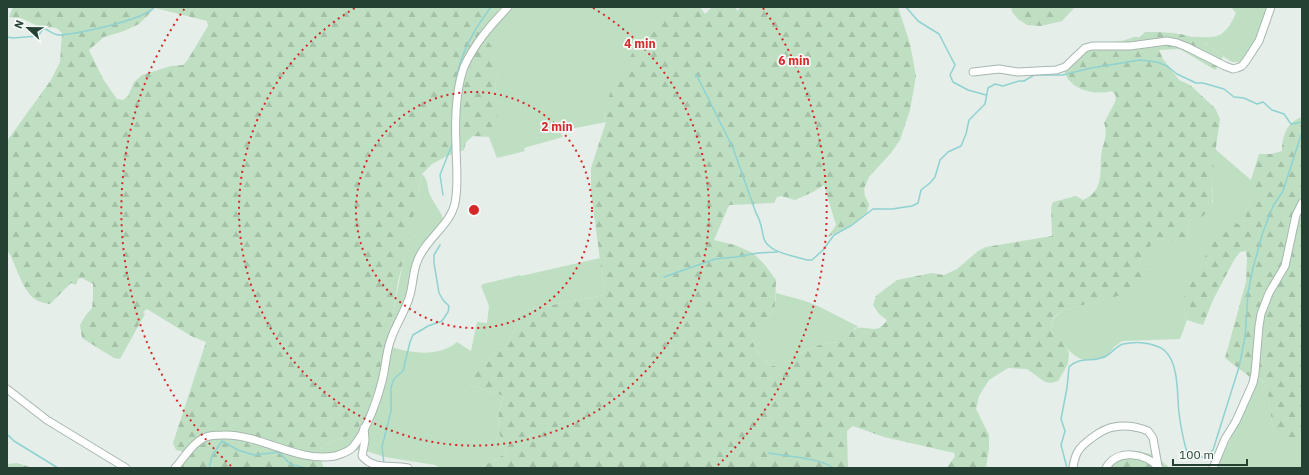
<svg xmlns="http://www.w3.org/2000/svg" width="1309" height="475" viewBox="0 0 1309 475" font-family="'IBM Plex Sans',sans-serif">
	<defs>
		<pattern id="forest-firs" width="22" height="20" patternUnits="userSpaceOnUse"><rect width="22" height="20" fill="#bfdfc2"/><path d="M5 1l3.5 6h-7zM16 11l3.5 6h-7z" fill="#a4c1a7"/></pattern>
	</defs>
	<rect width="100%" height="100%" fill="#e5eee9"/>
	<!-- green -->
	<g fill="#bfdfc2">
		<path d="M506 7H671L669 9 604 111 606 122 560 131 563 137 524 148 525 151 497 158 489 137 497 121 495 81 498 73 477 30 487 12 502 9Z"/>
		<path d="M1231 7H1274C1270 27 1256 45 1245 62H1232L1221 55 1207 44 1192 37C1199 36 1205 38 1212 37 1225 36 1231 24 1236 13Z"/>
		<path d="M1215 149 1251 180V197L1243 227 1208 253 1191 279 1184 307 1187 320 1180 339 1122 341 1114 347 1105 358C1099 358 1091 360 1085 360 1072 358 1061 340 1051 330L1053 319 1063 310 1113 297 1139 263 1144 253 1151 244 1160 238 1171 242 1191 245 1187 231 1189 221 1213 202V191L1211 182Z"/>
		<path d="M422 174C430 183 426 185 430 195 434 204 441 211 444 221L432 235 419 265 418 278 414 290 389 340C397 284 411 229 422 174Z"/>
		<path d="M600 258 604 289V295L526 310 505 347 487 360 470 385 504 396C501 400 501 404 500 408 496 424 499 438 507 453L480 468H440L435 465 385 457 366 451 358 450 337 457 320 458V449L327 444 346 437 365 420 383 379 388 346C410 353 438 358 457 342L471 351 477 322 487 323 489 306 481 286 483 284 520 275 521 276Z"/>
		<path d="M776 293 802 300 818 306 859 327 855 328 841 342C814 342 801 354 778 367 762 363 758 355 752 339L765 319 775 309Z"/>
		<path d="M1257 379 1262 380C1272 395 1269 415 1274 432L1293 441H1302V468H1215L1225 451Z"/>
	</g>
	<!-- forest -->
	<g fill="url(#forest-firs)" fill-rule="evenodd">
		<path d="M13 7H506L502 9 487 12 477 30 486 39 492 47 498 73 495 81 498 121 489 137 473 136 466 142 464 150 447 156 432 164 422 174 407 247 398 282 383 379 365 419 357 429 346 437 327 444 320 449V458L324 468H180L183 464 185 452 176 450 173 443 206 342 191 336 147 309 143 312 145 314 120 359 114 358 82 338 80 325 86 315 92 308 93 298V284L82 278 78 279 76 285 71 283 50 304C44 303 39 302 35 299 24 293 15 264 9 252L7 255V141L51 80 60 62 62 33 58 29 52 27 42 28 21 18 9 17ZM155 8 207 21 208 26 187 61 183 65 171 66 142 75 134 82 128 96 123 100 117 99 103 79 89 50 104 37 124 31 139 24Z"/>
		<path d="M671 7H700L705 14 712 7H734L738 11 740 7H898L910 44 916 76 910 110 900 140 891 153 869 177 864 189 865 196 869 204 867 213 854 223 828 237 836 225 824 185 813 192 795 200 781 196 777 197 774 203 729 205 714 240 735 245 753 253 765 265 776 280 775 309 765 319 752 340C758 355 762 363 778 367 801 354 814 342 841 342 845 338 852 329 858 328 871 326 877 335 887 320L879 314 873 305 876 296 897 280 932 273 944 275 957 269 978 251 986 247 1052 236 1051 207 1053 202 1076 196 1083 200C1103 191 1100 175 1101 157 1102 143 1109 137 1104 123L1115 102 1116 96 1112 91C1094 96 1066 89 1064 68L1082 46 1122 41 1134 37H1140L1145 32C1166 32 1189 32 1208 45 1213 48 1217 53 1223 56L1219 66 1215 70 1180 49 1159 50 1163 59 1179 80 1190 85 1215 108 1220 119 1211 182C1216 201 1211 218 1189 221L1187 231 1191 245 1186 249 1177 248 1171 242 1160 238C1150 245 1144 252 1139 263L1150 268 1148 278 1137 291 1063 310 1053 318 1051 330 1062 341 1069 352 1068 364 1058 381 1051 383 1045 382 1027 369 1008 368 989 380 979 396 976 409 989 435V448L986 468H947L955 456 954 453 884 437 853 426 849 429 847 431 848 468H480L507 453C499 438 496 424 500 408 501 404 501 400 504 396L470 385 477 372 487 360 505 347 526 310 604 295V289L591 192V168L606 122 604 111 615 79 647 32Z"/>
		<path d="M1011 7H1075L1062 21 1041 26 1027 25 1018 19 1012 12Z"/>
		<path d="M1302 117V441C1292 443 1283 437 1274 432 1269 415 1272 396 1262 380L1250 377 1225 358 1246 282 1247 258 1246 251 1240 252 1234 260 1213 300 1203 325 1187 320 1184 307V297L1191 279 1228 220 1243 226 1251 197V180L1259 154H1271L1282 151C1282 136 1287 122 1302 117Z"/>
		<path d="M1138 451 1154 455 1170 468H1110L1111 465 1124 453Z"/>
		<path d="M17 463 33 468H7V464Z"/>
	</g>
	<g fill="none" stroke-linecap="round" stroke-linejoin="round">
		<!-- stream -->
		<g stroke="#8fd2d1" stroke-width="1.5">
			<path d="M906 7 918 21 939 34 954 63 955 65 950 75 953 82 968 90 986 95"/>
			<path d="M7 37 13 38 38 36 43 29H45C50 31 54 35 59 35 77 34 145 20 154 7"/>
			<path d="M696 74 733 148 756 213C762 223 761 228 764 239 769 253 795 256 807 260H812L823 250 834 235 852 225 873 209H892L912 206 918 203 921 190 930 183 935 177 940 160 948 152 961 146 966 134 969 120 985 104 988 88 995 84 1003 86 1019 81H1024L1034 75H1063L1091 68 1140 60 1157 62 1167 66 1177 74 1196 83H1203L1224 89 1234 97 1244 98 1257 104 1263 102 1272 110 1284 114 1291 124 1302 122"/>
			<path d="M455 92C456 60 472 32 491 7"/>
			<path d="M443 195 440 175 453 142"/>
			<path d="M664 277 715 259 736 257 758 253 777 252"/>
			<path d="M7 434 14 441 58 468"/>
			<path d="M769 453C785 456 821 458 833 468"/>
			<path d="M384 464 382 447 391 411V388L393 381 395 378 403 371 410 342 413 335 428 326 442 321 448 312 449 306 443 300 439 293 434 263V255L440 245"/>
			<path d="M209 468 212 456 222 441 238 450 254 455 279 452 290 464 306 468"/>
			<path d="M1067 468 1061 445 1065 431 1061 419 1067 388 1069 367C1079 356 1094 363 1106 356 1112 353 1116 346 1123 344 1132 342 1142 342 1150 344 1156 346 1162 347 1166 352 1179 365 1177 396 1179 413 1181 428 1183 441 1188 455 1198 460 1205 458 1213 450L1239 367 1245 337 1248 293 1253 268 1263 232 1273 206 1283 191 1302 132"/>
		</g>
		<defs>
			<g id="minor">
				<path d="M973 72 999 69 1018 72 1056 70 1065 67 1085 48 1092 46H1130L1167 41 1177 43 1187 47 1225 66 1233 69 1237 68 1242 66 1246 61 1259 41 1271 7"/>
				<path d="M7 389 47 420 126 468"/>
				<path d="M364 428 365 440 362 456C375 471 391 464 408 468"/>
				<path d="M175 468C184 458 193 442 206 437 211 435 217 435 223 435 261 434 298 463 335 456 341 454 349 452 353 447 367 431 380 393 384 372 386 361 387 349 391 339 396 324 406 310 410 295 413 284 413 272 417 262 425 239 450 226 455 203 459 183 456 165 456 145 455 122 456 89 464 67 474 44 491 25 508 7"/>
				<path d="M1073 468C1073 463 1075 458 1077 453 1082 443 1104 428 1114 427 1125 425 1138 427 1148 431L1153 438 1158 466"/>
				<path d="M1106 468C1117 448 1146 453 1159 468"/>
				<path d="M1213 468 1225 439 1236 421 1253 383 1255 373 1259 326 1261 314 1269 293 1285 266 1296 215 1302 203"/>
			</g>
		</defs>
		<!-- minor casing -->
		<use href="#minor" stroke="#a7b7af" stroke-width="9"/>
		<!-- minor -->
		<use href="#minor" stroke="#fff" stroke-width="7"/>
	</g>
	<!-- distance rings -->
	<g fill="none" stroke="#d62828" stroke-width="2" stroke-dasharray="2 4">
		<circle cx="474" cy="210" r="118"/>
		<path d="M593 8A235 235 0 1 1 355 8"/>
		<path d="M231 466A353 353 0 0 1 185 8M763 8A353 353 0 0 1 717 466"/>
	</g>
	<circle cx="474" cy="210" r="6" fill="#d62828" stroke="#f6faf8" stroke-width="2"/>
	<g font-size="12" text-anchor="middle" font-weight="bold" fill="#d62828" stroke="#f6faf8" stroke-width="3.5" stroke-linejoin="round" paint-order="stroke">
		<text x="640" y="48">4 min</text>
		<text x="794" y="65">6 min</text>
		<text x="557" y="131">2 min</text>
	</g>
	<!-- border -->
	<rect width="1309" height="475" fill="none" stroke="#244134" stroke-width="16"/>
	<!-- north arrow -->
	<g transform="translate(28 28) rotate(292)" stroke="#f6faf8" stroke-width="3" paint-order="stroke">
	<path d="M0-3L7 15L0 10L-7 15Z" fill="#244134"/>
	<text y="-6" font-size="11" font-weight="bold" text-anchor="middle" fill="#244134">N</text>
	</g>
	<!-- scale -->
	<path d="M1173 459v6h74v-6" fill="none" stroke="#244134" stroke-width="2"/>
	<text x="1179" y="459" font-size="12" fill="#244134" stroke="#f6faf8" stroke-width="3" paint-order="stroke">100 m</text>
</svg>
